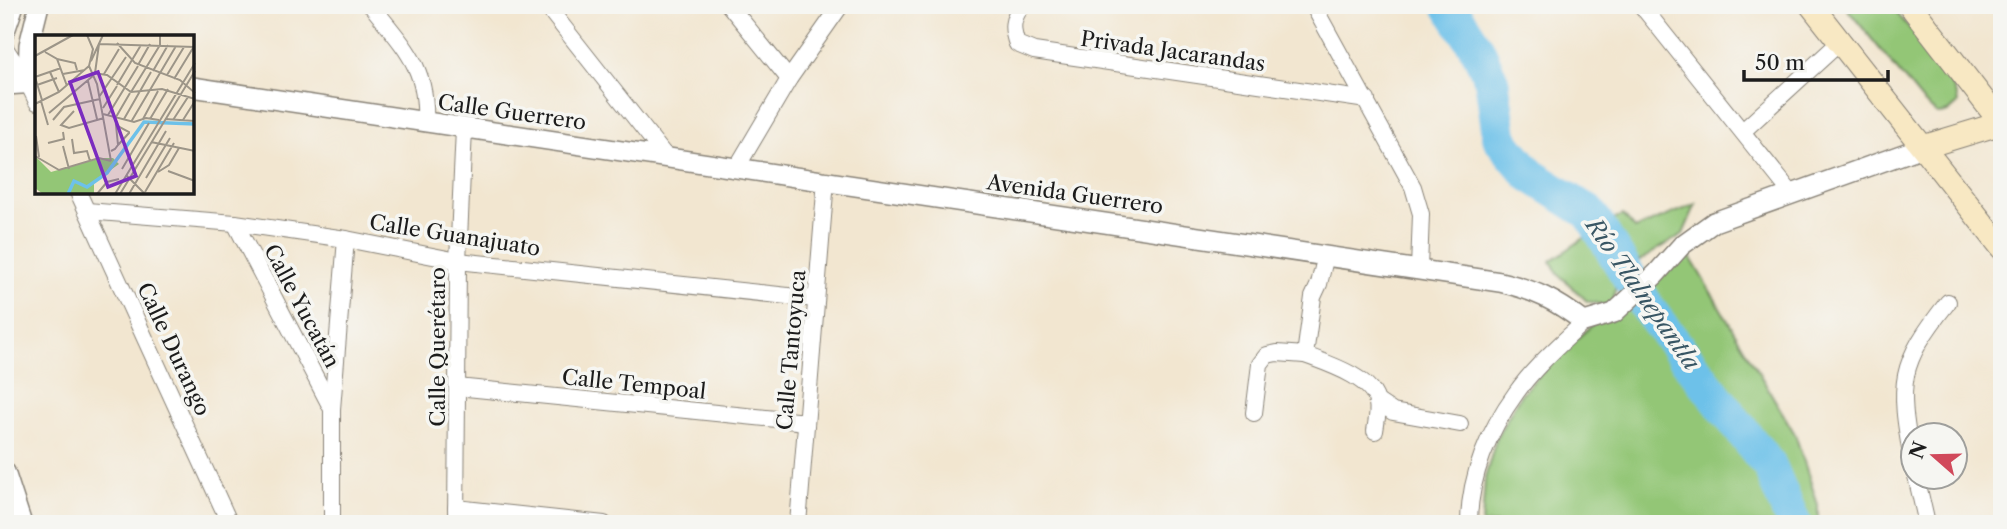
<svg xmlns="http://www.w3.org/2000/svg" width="2007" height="529" viewBox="0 0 2007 529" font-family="'Libre Caslon Text',serif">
	<rect width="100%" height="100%" fill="#f6f6f2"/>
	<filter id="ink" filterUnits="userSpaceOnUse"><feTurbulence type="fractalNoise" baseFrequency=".0143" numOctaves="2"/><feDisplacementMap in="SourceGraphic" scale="14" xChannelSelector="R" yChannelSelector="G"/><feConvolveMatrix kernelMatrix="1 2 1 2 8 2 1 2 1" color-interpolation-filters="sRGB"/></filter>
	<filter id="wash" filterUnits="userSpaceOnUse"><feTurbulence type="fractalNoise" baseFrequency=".00686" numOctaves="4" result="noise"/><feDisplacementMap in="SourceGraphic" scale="28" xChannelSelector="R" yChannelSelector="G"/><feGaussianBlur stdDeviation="1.57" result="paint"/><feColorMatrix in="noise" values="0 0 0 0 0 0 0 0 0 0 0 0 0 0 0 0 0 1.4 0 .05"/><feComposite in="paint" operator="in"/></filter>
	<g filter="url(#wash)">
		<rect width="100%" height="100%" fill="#f2e6d0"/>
		<!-- green -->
		<g fill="#93c676" stroke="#587149" stroke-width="2">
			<path d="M1844 5H1890C1909 29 1955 75 1958 104 1951 111 1947 114 1937 114L1923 102Z"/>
			<path d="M1696 204 1683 234 1618 274 1612 307 1587 301 1558 274 1551 261 1600 227 1623 215 1635 229Z"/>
			<path d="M1683 245 1795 434 1818 505V524H1482L1485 478 1497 436 1521 394 1563 351Z"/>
		</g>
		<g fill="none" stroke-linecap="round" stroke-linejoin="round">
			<!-- river -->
			<path stroke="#6dc1e9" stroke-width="35" d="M1449 5 1478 50 1492 82 1500 139 1530 175 1590 213 1651 313 1770 467 1794 524"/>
		</g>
	</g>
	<g filter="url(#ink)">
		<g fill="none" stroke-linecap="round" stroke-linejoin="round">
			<defs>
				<g id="minor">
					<path d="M371 5C404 47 428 67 425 123"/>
					<path d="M546 5 666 157"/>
					<path d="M729 5 789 79"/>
					<path d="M1022 5C1012 19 1011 28 1017 44L1034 51 1367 100"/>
					<path d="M1313 5 1413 187 1421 214 1419 269"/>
					<path d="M1641 5 1791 193"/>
					<path d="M5 48 28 83 37 102"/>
					<path d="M1743 131 1840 42"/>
					<path d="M737 167 789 79 841 5"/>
					<path d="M78 192 230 524"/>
					<path d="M87 211 235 223 346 239 458 261 816 299"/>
					<path d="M235 223 332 409"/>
					<path d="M1305 355C1326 363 1374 378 1377 403 1379 412 1376 423 1375 431"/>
					<path d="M457 387 806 422"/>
					<path d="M1378 402 1393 412 1460 424"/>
					<path d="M1254 413 1260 364 1267 355 1277 353 1305 355 1313 297 1319 284 1326 255"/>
					<path d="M1912 460C1898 382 1898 365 1948 302"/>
					<path d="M1916 476 1927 524"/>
					<path d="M456 508 604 524"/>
					<path d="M332 524V409L346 239"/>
					<path d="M456 524 458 261 464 129"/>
					<path d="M798 524 826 180"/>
					<path d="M1469 524C1469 477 1489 430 1516 393 1534 367 1561 344 1584 322"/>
				</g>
				<g id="tertiary">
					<path d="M5 31 14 5"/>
					<path d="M28 83 29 45 39 5"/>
					<path d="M5 85 37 83"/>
					<path d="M192 87 1500 282C1535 290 1555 300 1584 322L1614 313 1656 274 1682 245 1714 222 1923 147"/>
					<path d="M5 472 22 524"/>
				</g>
				<g id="secondary">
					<path d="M1811 5 2002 248"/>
					<path d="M1910 5 2002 124"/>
					<path d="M1923 147 2002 123"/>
				</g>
			</defs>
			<!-- minor casing -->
			<use href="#minor" stroke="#878176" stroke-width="18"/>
			<!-- tertiary casing -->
			<use href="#tertiary" stroke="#878176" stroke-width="22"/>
			<!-- secondary casing -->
			<use href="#secondary" stroke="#878176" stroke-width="25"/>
			<!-- minor -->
			<use href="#minor" stroke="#fff" stroke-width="16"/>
			<!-- tertiary -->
			<use href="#tertiary" stroke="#fff" stroke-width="19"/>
			<!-- secondary -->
			<use href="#secondary" stroke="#f8e8c3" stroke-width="23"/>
		</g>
	</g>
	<g text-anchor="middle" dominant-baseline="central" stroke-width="7" stroke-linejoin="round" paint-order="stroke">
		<!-- street labels -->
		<g font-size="21" fill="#1c1c1c" stroke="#f6f6f2">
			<text transform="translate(1173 51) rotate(8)">Privada Jacarandas</text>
			<text transform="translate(512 112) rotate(8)">Calle Guerrero</text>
			<text transform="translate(1075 194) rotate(8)">Avenida Guerrero</text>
			<text transform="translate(455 235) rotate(9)">Calle Guanajuato</text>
			<text transform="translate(302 306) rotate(62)">Calle Yucatán</text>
			<text transform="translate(437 347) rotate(-90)">Calle Querétaro</text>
			<text transform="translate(174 349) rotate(65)">Calle Durango</text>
			<text transform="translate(791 350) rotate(-85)">Calle Tantoyuca</text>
			<text transform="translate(634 384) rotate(6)">Calle Tempoal</text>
		</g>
		<!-- water labels -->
		<g font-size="23" font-style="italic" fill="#385664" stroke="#f6f6f2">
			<text transform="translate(1643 294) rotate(55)">Río Tlalnepantla</text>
		</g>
	</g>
	<!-- overview -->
	<g transform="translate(35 35)">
		<rect width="159" height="159" fill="#f2e6d0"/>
		<path d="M0 121 16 137 66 123H78L84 129 59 147V159H8L0 153Z" fill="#93c676"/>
		<path fill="none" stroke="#6dc1e9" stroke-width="3.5" d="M33 159 39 146 52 152 72 138 109 87 160 89"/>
		<path fill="none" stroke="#9c9588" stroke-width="2" d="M82 8 100 28 145 45 160 58M64 9 160 12M10 17 22 24 32 51M0 21 38 0M22 24 40 28 42 35M56 26 68 0M103 30 115 9M54 31 62 49 76 126M118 36 133 10M15 37 24 57M58 38 72 40 96 57 127 54 160 64M60 38 64 9M28 39 50 35M69 39 84 14M132 40 149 12M0 42 26 33M0 42 7 65M139 44 158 13M53 46 62 84M2 50 22 43M82 50 106 10M96 57 125 10V0M64 62 91 22M6 66 13 90M0 69 24 57 54 31 58 14 52 0M68 73 82 51M39 76 26 90 34 93 69 83M14 78 59 40M68 79 99 87 111 83 124 85M73 80 103 31M81 82 95 58M89 84 116 37M108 84 123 56M115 84 133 54M130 84 160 86M18 85 29 72 65 64M138 85 153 62M148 85 160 66M96 87 141 11M1 101 4 122M37 104 39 118 52 116 55 126M116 107 160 116M13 108 29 104 28 97M28 111 34 134M76 116 80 114 83 110 94 98V97L81 90 83 110M0 121 24 135 64 123 76 126M87 134 114 88M133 136 160 146M123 137 134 130 144 113M92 141 110 159M111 143 135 103M110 157 139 108M62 159 72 147 84 144M80 159 160 28M85 159 160 36M94 159 131 96"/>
		<path fill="#7b2cbf" fill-opacity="0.15" stroke="#7b2cbf" stroke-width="3.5" d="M63 37 101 141 73 152 35 47Z"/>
		<rect width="159" height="159" fill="none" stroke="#1c1c1c" stroke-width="3.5"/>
	</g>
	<!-- margin -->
	<rect width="2007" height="529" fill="none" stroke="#f6f6f2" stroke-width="28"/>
	<!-- north arrow -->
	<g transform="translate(1934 456) rotate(290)"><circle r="33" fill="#f6f6f2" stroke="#9f9f9c" stroke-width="2"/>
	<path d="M0-5L12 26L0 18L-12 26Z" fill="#d1495b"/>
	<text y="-10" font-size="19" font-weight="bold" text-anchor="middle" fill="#1c1c1c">N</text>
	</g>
	<!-- scale -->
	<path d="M1744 70v10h144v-10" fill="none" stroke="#1c1c1c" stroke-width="3.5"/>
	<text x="1755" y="70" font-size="21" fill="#1c1c1c" stroke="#f6f6f2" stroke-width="5" paint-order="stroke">50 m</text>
</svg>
